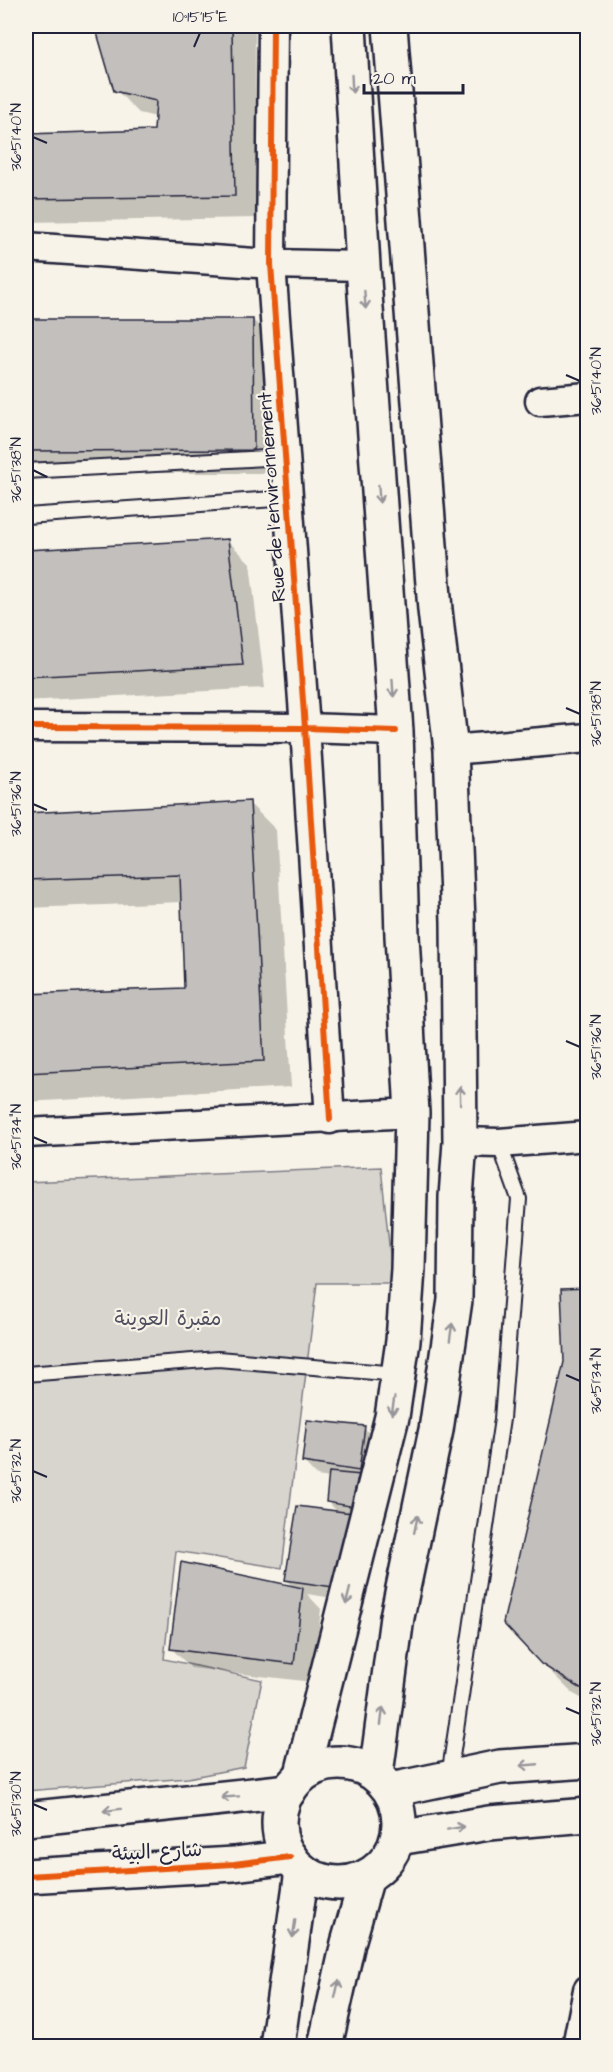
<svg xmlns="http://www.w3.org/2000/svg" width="613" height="2072" viewBox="0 0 613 2072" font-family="'Architects Daughter','Playpen Sans Arabic',sans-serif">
	<rect width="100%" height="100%" fill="#f7f3e8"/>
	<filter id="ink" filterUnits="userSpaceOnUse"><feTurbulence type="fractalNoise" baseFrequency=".0167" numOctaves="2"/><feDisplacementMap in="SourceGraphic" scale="12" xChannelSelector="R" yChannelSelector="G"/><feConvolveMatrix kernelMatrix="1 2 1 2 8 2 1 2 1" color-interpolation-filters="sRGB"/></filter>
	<g filter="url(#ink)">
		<!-- green -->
		<path fill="#d8d5cf" stroke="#7d7c85" stroke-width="1.5" d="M381 1167 393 1283H317L282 1568 176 1551 164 1659 262 1680 244 1767 188 1778 26 1791V1182Z"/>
		<!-- shadow -->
		<g fill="#0003">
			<path d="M97 26H255L257 218 26 222V135L155 132 156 117 139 113 116 90Z"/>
			<path d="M26 320H253L276 343V473H26Z"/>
			<path d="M227 540 250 563 265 688 26 701V552Z"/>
			<path d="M249 803 276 830 291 1087 26 1102V996L186 990 182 902 26 908V815Z"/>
			<path d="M588 1289V1702L572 1693 542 1663Z"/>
			<path d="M364 1428 378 1441 353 1601 307 1594 321 1609 313 1682 191 1668 171 1648 295 1588 286 1580 339 1513 327 1501 330 1478 317 1476 304 1462Z"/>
		</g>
		<!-- building -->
		<g fill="#c2bfbd" stroke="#22223b" stroke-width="1.5">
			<path d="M95 26H232L235 196 26 199V134L154 130 156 101 114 91Z"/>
			<path d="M26 319H253L254 450 26 451Z"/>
			<path d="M228 539 243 665 26 677V550Z"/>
			<path d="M250 801 264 1061 26 1073V994L184 988 180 875 26 880V813Z"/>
			<path d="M588 1288V1688H580L541 1664 503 1623 564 1362 561 1289Z"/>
			<path d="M307 1420 365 1426 359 1471 302 1462Z"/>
			<path d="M329 1472 372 1476 367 1509 326 1502Z"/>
			<path d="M297 1506 360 1514 340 1588 285 1580Z"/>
			<path d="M181 1562 303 1588 294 1664 170 1649Z"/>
		</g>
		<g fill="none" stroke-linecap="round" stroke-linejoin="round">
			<defs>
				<g id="lane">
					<path d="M26 471 286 457"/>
					<path d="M26 516 289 498"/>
					<path d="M26 1374 218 1359 398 1374"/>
					<path d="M449 1777 502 1419 519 1199 499 1143"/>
				</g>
				<g id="street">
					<path d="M273 26 271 264 305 728 396 731"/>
					<path d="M26 247 271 264 363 266"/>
					<path d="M540 401 588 397"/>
					<path d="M26 727 305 728 330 1119"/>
					<path d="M451 750 588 738"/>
					<path d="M26 1133 412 1113"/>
					<path d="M460 1142 499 1143 588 1136"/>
					<path d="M577 2046 588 1990"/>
				</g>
				<g id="secondary">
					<circle cx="339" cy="1823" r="60"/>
					<path d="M302 1774 392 1417 403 1341 408 1269 412 1113 402 936 396 731 363 266 349 26"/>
					<path d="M376 1774 397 1617 436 1430 455 1300 456 1197 460 1142 458 921 451 750 435 610 390 26"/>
					<path d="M391 1790 500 1767 588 1761"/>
					<path d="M26 1819 289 1791"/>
					<path d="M398 1838 489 1823 588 1815"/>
					<path d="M26 1876 234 1864 290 1857"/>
					<path d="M277 2046 302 1871"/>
					<path d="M325 2046 348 1943 367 1877"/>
				</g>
			</defs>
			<!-- lane casing -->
			<use href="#lane" stroke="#22223b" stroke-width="18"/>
			<!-- street casing -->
			<use href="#street" stroke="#22223b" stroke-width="33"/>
			<!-- secondary casing -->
			<use href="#secondary" stroke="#22223b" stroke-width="38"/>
			<!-- lane -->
			<use href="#lane" stroke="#f7f3e8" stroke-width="14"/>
			<!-- street -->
			<use href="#street" stroke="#f7f3e8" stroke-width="28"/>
			<!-- secondary -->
			<use href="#secondary" stroke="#f7f3e8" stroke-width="33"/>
			<defs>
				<g id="cycleway">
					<path d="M273 26 271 264 305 728 396 731"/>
					<path d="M26 727 305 728 330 1119"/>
					<path d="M26 1876 234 1864 290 1857"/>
				</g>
			</defs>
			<!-- cycleway casing -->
			<use href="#cycleway" stroke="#f7f3e8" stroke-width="10"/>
			<!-- cycleway -->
			<use href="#cycleway" stroke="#e8590c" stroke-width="6"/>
		</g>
		<!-- one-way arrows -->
		<defs><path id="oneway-shaft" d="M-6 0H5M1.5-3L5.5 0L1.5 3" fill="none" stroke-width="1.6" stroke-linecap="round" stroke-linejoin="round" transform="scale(1.5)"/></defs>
		<g stroke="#97959a">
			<use href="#oneway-shaft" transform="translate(352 84) rotate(87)"/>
			<use href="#oneway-shaft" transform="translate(365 300) rotate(86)"/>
			<use href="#oneway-shaft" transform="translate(379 494) rotate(86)"/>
			<use href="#oneway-shaft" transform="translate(393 688) rotate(86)"/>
			<use href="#oneway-shaft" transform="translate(460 1095) rotate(-91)"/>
			<use href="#oneway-shaft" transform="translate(451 1332) rotate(-82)"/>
			<use href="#oneway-shaft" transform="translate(393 1406) rotate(99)"/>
			<use href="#oneway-shaft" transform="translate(416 1524) rotate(-78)"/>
			<use href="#oneway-shaft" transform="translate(348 1596) rotate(104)"/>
			<use href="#oneway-shaft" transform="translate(382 1716) rotate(-83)"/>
			<use href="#oneway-shaft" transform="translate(529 1765) rotate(175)"/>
			<use href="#oneway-shaft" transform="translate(230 1797) rotate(176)"/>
			<use href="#oneway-shaft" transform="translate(112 1810) rotate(173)"/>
			<use href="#oneway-shaft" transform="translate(456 1828) rotate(-10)"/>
			<use href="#oneway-shaft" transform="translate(294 1929) rotate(98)"/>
			<use href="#oneway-shaft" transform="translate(337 1989) rotate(-77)"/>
		</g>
	</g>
	<!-- ticks -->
	<path fill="none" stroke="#22223b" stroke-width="2" d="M194 47 200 33M33 137 47 143M566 375 580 381M33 470 47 477M566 708 580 714M33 804 47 810M566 1041 580 1047M33 1137 47 1143M566 1375 580 1381M33 1471 47 1477M566 1708 580 1714M33 1804 47 1810"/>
	<g text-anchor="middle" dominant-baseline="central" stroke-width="4.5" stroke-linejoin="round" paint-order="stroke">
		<!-- street labels -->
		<g font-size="20" fill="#22223b" stroke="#f7f3e8">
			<text transform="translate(272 497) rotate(-94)">Rue de l'environnement</text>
			<text transform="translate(157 1852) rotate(-3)">شارع البيئة</text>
		</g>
		<!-- park labels -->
		<g font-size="20" fill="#504f60" stroke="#f7f3e8">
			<text x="168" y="1319">مقبرة العوينة</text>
		</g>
	</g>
	<!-- margin -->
	<rect width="613" height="2072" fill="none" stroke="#f7f3e8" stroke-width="66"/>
	<!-- scale -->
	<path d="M364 84v9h99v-9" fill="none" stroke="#22223b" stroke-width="3"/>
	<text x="373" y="84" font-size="18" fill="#22223b" stroke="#f7f3e8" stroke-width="4.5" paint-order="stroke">20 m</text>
	<rect x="33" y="33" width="547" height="2006" fill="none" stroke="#22223b" stroke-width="2"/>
	<g font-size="15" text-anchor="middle" fill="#22223b">
		<text x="200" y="22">10°15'15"E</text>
		<text transform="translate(16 137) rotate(-90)" y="5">36°51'40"N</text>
		<text transform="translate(596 381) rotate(-90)" y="5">36°51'40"N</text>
		<text transform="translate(16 470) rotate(-90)" y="5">36°51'38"N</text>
		<text transform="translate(596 714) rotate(-90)" y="5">36°51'38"N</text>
		<text transform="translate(16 804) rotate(-90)" y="5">36°51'36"N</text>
		<text transform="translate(596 1047) rotate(-90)" y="5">36°51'36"N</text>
		<text transform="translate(16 1137) rotate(-90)" y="5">36°51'34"N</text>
		<text transform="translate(596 1381) rotate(-90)" y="5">36°51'34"N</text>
		<text transform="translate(16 1471) rotate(-90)" y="5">36°51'32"N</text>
		<text transform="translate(596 1714) rotate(-90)" y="5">36°51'32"N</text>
		<text transform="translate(16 1804) rotate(-90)" y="5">36°51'30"N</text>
	</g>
</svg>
